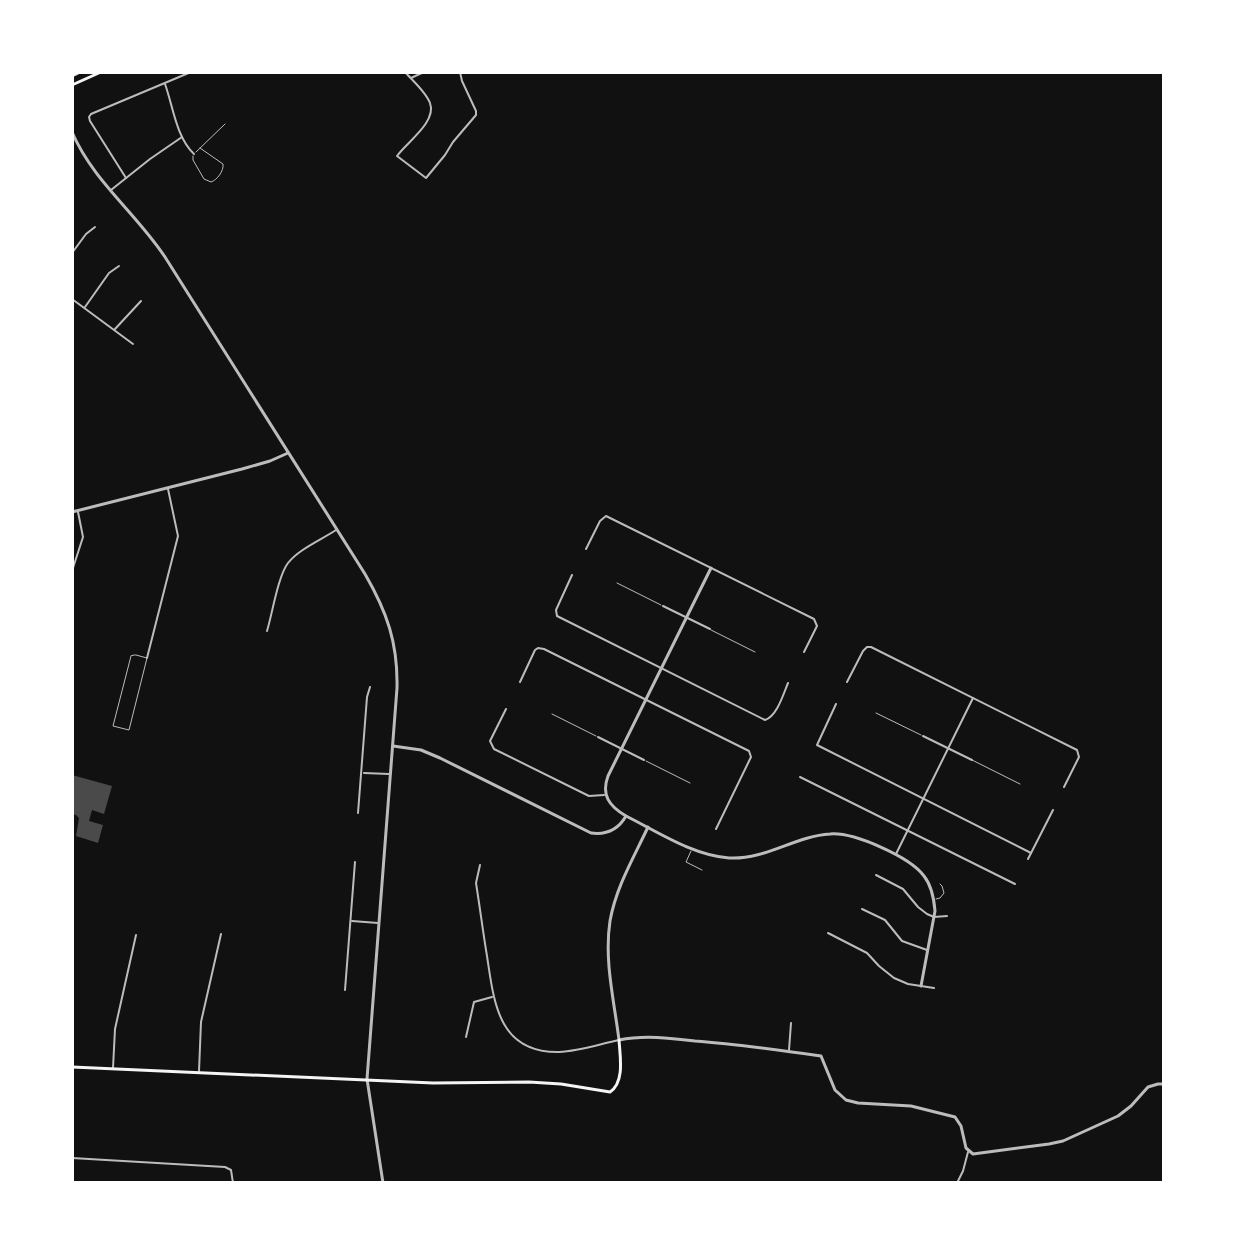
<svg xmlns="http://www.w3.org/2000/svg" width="1236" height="1255" viewBox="0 0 1236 1255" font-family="Literata,serif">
	<rect width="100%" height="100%" fill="#111"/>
	<!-- building -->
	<path fill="#4a4a4a" d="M72 775 112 786 104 814 92 810 89 821 103 825 98 843 76 836 79 818 76 815 72 814Z"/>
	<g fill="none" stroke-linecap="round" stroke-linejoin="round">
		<!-- service -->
		<g stroke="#bcbcbc" stroke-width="1">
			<path d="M196 152 225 124"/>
			<path d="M193 156V160L204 179 211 182C217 180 224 171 223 164L200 148"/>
			<path d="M617 583 661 605"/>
			<path d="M711 630 755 652"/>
			<path d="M136 655 147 658 129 730 113 726 131 656Z"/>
			<path d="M876 713 921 735"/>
			<path d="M552 714 596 736"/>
			<path d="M972 760 1020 784"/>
			<path d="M646 761 690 783"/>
			<path d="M691 851 686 862 702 870"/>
			<path d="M936 899 940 898 944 893 942 886 940 884"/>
		</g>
		<!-- minor -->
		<g stroke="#bcbcbc" stroke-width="2">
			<path d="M405 72C413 81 426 92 430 103 437 122 407 142 397 156L426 178 445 155 453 142 476 115V111L462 81 460 72"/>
			<path d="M411 78 424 72"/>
			<path d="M165 84C173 106 176 137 194 154"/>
			<path d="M126 178 90 121 89 117 91 114 191 72"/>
			<path d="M111 190 150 159 182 137"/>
			<path d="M72 253 86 234 95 227"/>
			<path d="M72 299 133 344"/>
			<path d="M85 307 109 273 119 266"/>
			<path d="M115 329 141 301"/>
			<path d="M586 549 600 521 606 516 814 619 817 626 804 652"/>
			<path d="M72 571 83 537 78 512"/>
			<path d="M572 575 556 610 557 616 765 720C777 716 783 695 788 683"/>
			<path d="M663 606 710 629"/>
			<path d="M267 631C272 615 278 576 288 563 299 549 321 540 336 530"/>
			<path d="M147 658 178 536 168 489"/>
			<path d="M520 682 535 650 538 648 544 649 749 751 751 757 716 829"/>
			<path d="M847 682 863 651 867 647H871L1077 750 1079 757 1064 787"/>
			<path d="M836 704 817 745 1031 853"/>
			<path d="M506 709 490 741 494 749 589 796 604 795"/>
			<path d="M923 736 972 760"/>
			<path d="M598 737 644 760"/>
			<path d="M364 773 389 774"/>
			<path d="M800 777 1015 884"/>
			<path d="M358 813 367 697 370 687"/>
			<path d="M896 854 973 698"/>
			<path d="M1028 859 1053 810"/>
			<path d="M480 865 476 883C480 908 483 932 487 956 494 1002 498 1053 559 1052 579 1051 600 1044 619 1040"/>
			<path d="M876 875 903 889 918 907 927 914 934 917 947 916"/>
			<path d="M862 909 885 920 902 941 927 950"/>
			<path d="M352 921 378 923"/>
			<path d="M828 933 867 953 879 966 894 978 908 984 934 988"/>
			<path d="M345 990 355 862"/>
			<path d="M466 1037 474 1002 492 997"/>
			<path d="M789 1050 791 1023"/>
			<path d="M113 1068 115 1029 136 935"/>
			<path d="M199 1071 201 1022 221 934"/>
			<path d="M72 1158 225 1167 231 1170 233 1183"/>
			<path d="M957 1183 963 1171 968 1152"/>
		</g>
		<!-- tertiary -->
		<g stroke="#bcbcbc" stroke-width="3">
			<path d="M72 132C93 181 136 213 165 257L365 574C387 612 398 643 397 688L367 1079 383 1183"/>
			<path d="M72 512 242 469 270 461 288 453"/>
			<path d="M711 568 608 776C601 795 609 806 626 816 658 832 692 855 729 858 766 860 795 836 830 834 854 832 910 857 924 876 932 886 934 899 935 911L921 986"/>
			<path d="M393 746 421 750 440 758 591 833C606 835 618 830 626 816"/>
			<path d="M648 827C634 857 616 887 610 921 604 960 614 1000 619 1040 644 1035 670 1038 695 1041 737 1044 779 1050 821 1056L835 1090 846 1100 858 1103 911 1106 955 1117 961 1126 966 1148 973 1154 1049 1144 1063 1141 1118 1116 1131 1106 1148 1087 1158 1084H1164"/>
		</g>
		<!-- secondary -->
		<g stroke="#f5f5f5" stroke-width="3">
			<path d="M72 76 80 72"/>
			<path d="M72 85 101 72"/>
			<path d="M72 1067 433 1083 529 1082 561 1084 610 1092C625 1082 620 1056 619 1040"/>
		</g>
	</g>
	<!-- border -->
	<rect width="1236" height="1255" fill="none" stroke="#ffffff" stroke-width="148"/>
</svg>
